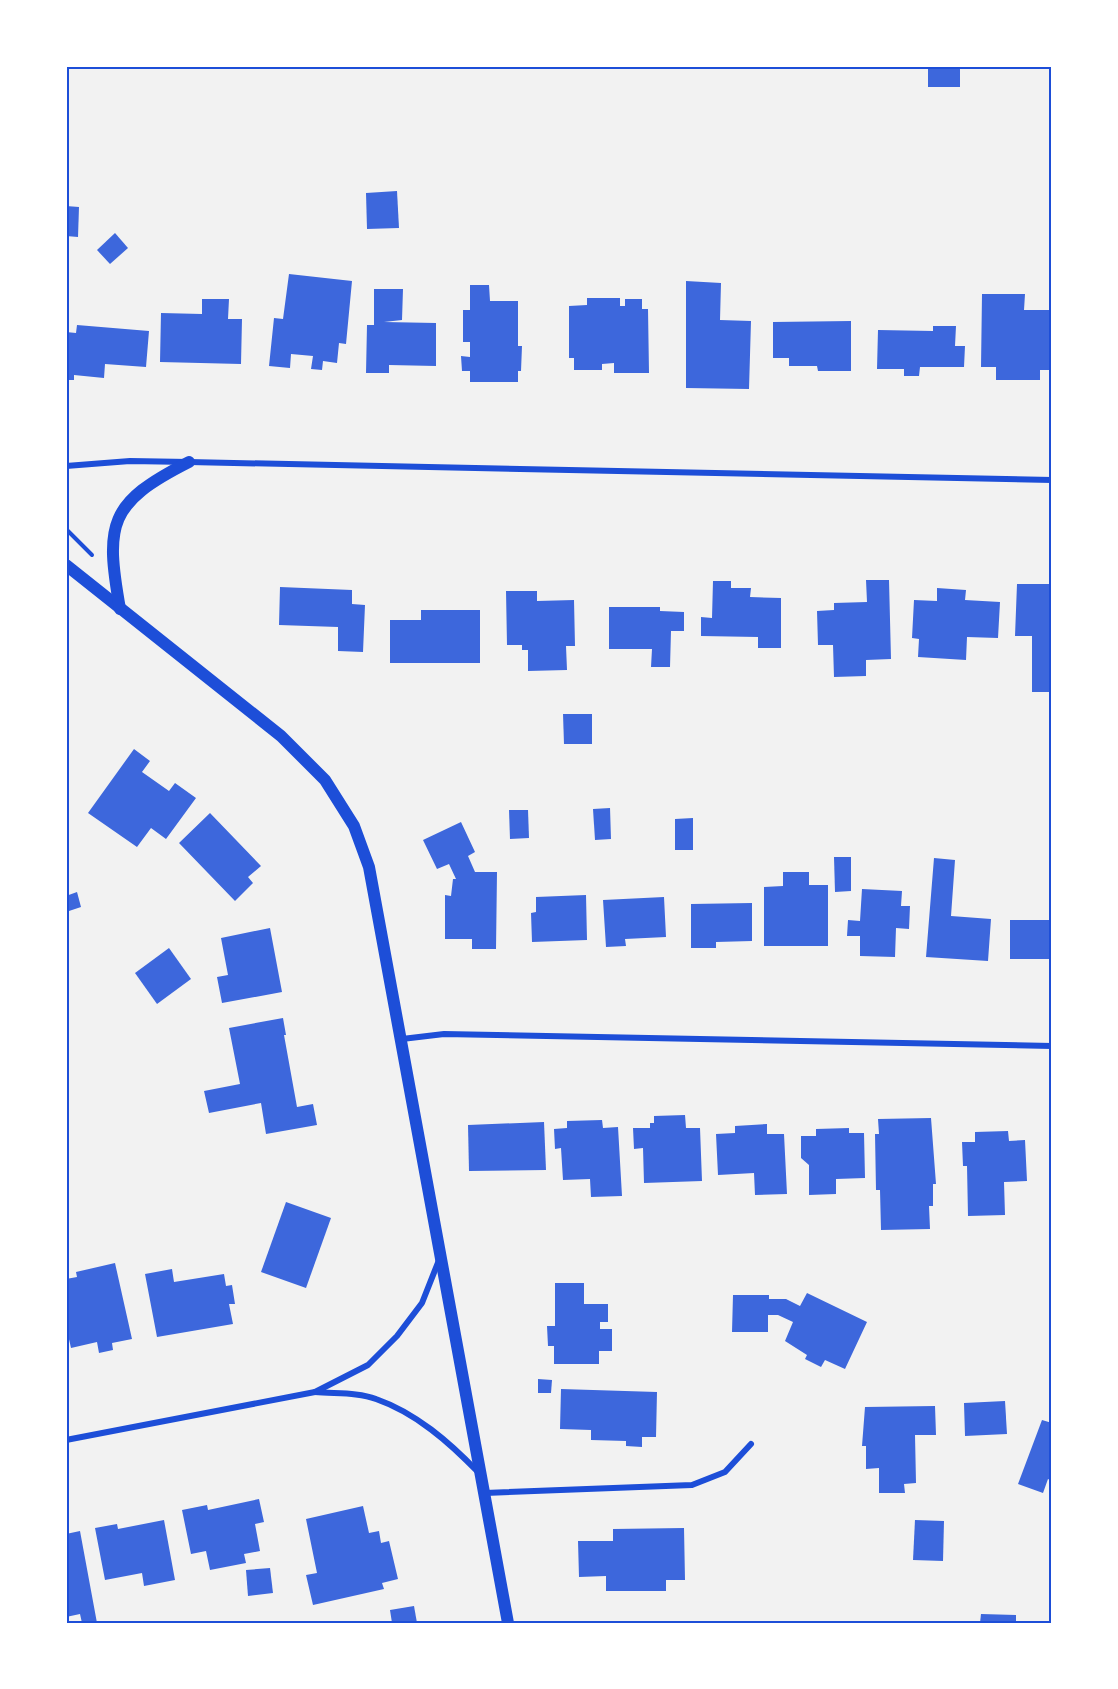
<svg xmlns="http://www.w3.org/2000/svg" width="1118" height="1689" viewBox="0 0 1118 1689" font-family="'Fira Sans Condensed',sans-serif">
	<rect width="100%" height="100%" fill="#f2f2f2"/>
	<!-- building -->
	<g fill="#3d67dc">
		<rect x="928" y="66" width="32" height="21"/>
		<path d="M397 191 399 228 367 229 366 193Z"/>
		<path d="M66 206 79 207 78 237 66 236Z"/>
		<path d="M115 233 128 248 110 264 97 250Z"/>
		<path d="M289 274 352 281 346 344 339 343 337 363 323 361 322 370 311 369 313 356 291 354 290 368 269 366 274 318 283 319Z"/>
		<path d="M686 281 721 283 720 320 751 321 749 389 686 388Z"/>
		<path d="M470 285H489L490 301H518V346H522L521 371H518V382H470V371H462L461 356 470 357V342H463V310H470Z"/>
		<path d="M374 289H403L402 320 384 322 436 323V366L389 365V373H366L367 325H374Z"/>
		<path d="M982 294H1025L1024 310H1052V370H1040V380H996V367H981Z"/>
		<path d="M587 298H620V306H625V299H642V309H648L649 373H614V363L602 364V370H574V358H569V306L587 305Z"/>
		<path d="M202 299H229L228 319H242L241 364 160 362 161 313 202 314Z"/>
		<path d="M851 321V371H818L817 366H789V358H773V322Z"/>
		<path d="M77 325 149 331 146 367 105 364 104 378 74 375V380H66V332L76 333Z"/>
		<path d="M933 326H956L955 346H965L964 367H920L919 376H904V369H877L878 330 933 331Z"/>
		<path d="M866 580H889L891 659 866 660V676L834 677 833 645H818L817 611 834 610V603L867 602Z"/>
		<path d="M713 581H731V588H751L750 597 781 598V648H758V637L701 636V617L712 618Z"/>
		<path d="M1017 584H1052V692H1032V636H1015Z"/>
		<path d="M280 587 352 590V604L365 605 363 652 338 651V627L279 625Z"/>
		<path d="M937 588 966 590 965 600 1000 602 998 638 967 637 966 660 918 657 919 639 912 638 914 600 937 601Z"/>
		<path d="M506 591H537V601L574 600 575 646H566L567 670 528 671V650H522V645H507Z"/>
		<path d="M609 607H660V611L684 612V631H671L670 667H651L652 649H609Z"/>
		<path d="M421 610H480V663H390V620H421Z"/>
		<path d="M563 714H592V744H564Z"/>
		<path d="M134 749 150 761 142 772 169 791 175 783 196 798 166 839 151 828 137 847 88 813Z"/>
		<path d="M610 808 611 839 595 840 593 809Z"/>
		<path d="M509 810H528L529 838 510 839Z"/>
		<path d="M210 813 261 866 248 877 253 883 235 901 179 843Z"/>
		<path d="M693 818V850H675V819Z"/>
		<path d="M461 822 475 852 468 856 475 872H497L496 949H472V939H445V895L451 896 453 879H456L449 864 437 869 423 840Z"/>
		<path d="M834 857H851V891L835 892Z"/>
		<path d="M934 858 955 860 951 916 991 919 988 961 926 957Z"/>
		<path d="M783 872H809V885H828V946H764V887L783 886Z"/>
		<path d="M862 889 902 891 901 906H910L909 929 896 928 895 957 860 956V936H847L848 920 860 921Z"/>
		<path d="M77 892 81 907 66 912V896Z"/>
		<path d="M586 895 587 940 532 942 531 913 536 912V897Z"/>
		<path d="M664 897 666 937 625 939 626 946 606 947 603 900Z"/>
		<path d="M752 903V941L716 942V948H691V904Z"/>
		<rect x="1010" y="920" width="42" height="39"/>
		<path d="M270 928 282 992 222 1003 217 977 228 975 221 938Z"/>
		<path d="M169 948 191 979 157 1004 135 973Z"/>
		<path d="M283 1018 286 1035H284L297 1107 313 1104 317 1125 266 1134 261 1103 209 1113 204 1091 240 1084 229 1028Z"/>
		<path d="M685 1115 686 1128H700L702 1181 644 1183 643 1148 634 1149 633 1128H650V1123H654V1116Z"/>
		<path d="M931 1118 936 1184H933V1206H929L930 1229 881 1230 880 1190H876L875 1134H879L878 1119Z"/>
		<path d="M602 1120 603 1128 618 1127 622 1196 591 1197 590 1179 563 1180 561 1148 555 1149 554 1129 567 1128V1121Z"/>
		<path d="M544 1122 546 1170 469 1171 468 1125Z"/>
		<path d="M767 1124V1134H784L787 1194 755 1195 754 1173 718 1175 716 1134 735 1133V1126Z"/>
		<path d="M849 1128V1133H864L865 1178 836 1179V1194L809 1195V1165L801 1158V1136H816V1129Z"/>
		<path d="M1008 1131 1009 1141 1025 1140 1027 1181 1004 1182 1005 1215 968 1216 967 1166H963L962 1142H975V1132Z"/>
		<path d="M286 1202 331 1218 306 1288 261 1272Z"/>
		<path d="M115 1263 132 1339 112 1343 113 1350 99 1353 97 1342 71 1348 66 1326V1279L77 1277 76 1272Z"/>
		<path d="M172 1269 174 1282 224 1274 226 1286 232 1285 235 1304H229L233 1324 157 1337 145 1274Z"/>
		<path d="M555 1283H584V1304H608V1322H600V1329H612V1351H599V1364H554V1346H548L547 1326H555Z"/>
		<path d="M807 1293 867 1322 845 1369 825 1360 821 1367 805 1359 807 1355 785 1341 793 1322 778 1315H768V1332H732L733 1295H769V1299H786L800 1306Z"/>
		<path d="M538 1379 552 1380 551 1393H538Z"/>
		<path d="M561 1389 657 1392 656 1437H642V1447L626 1446V1441L591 1440V1430L560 1429Z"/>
		<path d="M1005 1401 1007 1434 965 1436 964 1403Z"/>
		<path d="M935 1406 936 1435H915L916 1483 904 1484 905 1493H879V1468L866 1469V1446H862L865 1407Z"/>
		<path d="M1042 1420 1052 1423V1481L1048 1479 1043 1493 1018 1484Z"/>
		<path d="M259 1499 264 1522 255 1524 260 1551 244 1554 246 1563 210 1570 206 1551 191 1554 182 1510 207 1505 208 1510Z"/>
		<path d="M363 1506 369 1533 379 1531 381 1543 389 1541 398 1579 382 1583 384 1589 313 1605 306 1575 317 1573 306 1519Z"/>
		<path d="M164 1520 175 1580 144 1586 142 1573 105 1580 95 1528 117 1524 118 1529Z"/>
		<path d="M915 1520 944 1521 943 1561 913 1560Z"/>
		<path d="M684 1528 685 1580H666V1591H606V1576L579 1577 578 1541H613V1529Z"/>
		<path d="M80 1531 97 1623H82L80 1614 66 1617V1534Z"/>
		<path d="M270 1568 273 1593 248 1596 246 1570Z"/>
		<path d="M414 1606 417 1623H392L390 1610Z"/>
		<path d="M981 1614 1016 1615V1623H980Z"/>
	</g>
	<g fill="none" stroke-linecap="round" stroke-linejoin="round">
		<!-- path -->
		<path stroke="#1d4ed8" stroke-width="4" d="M66 529 92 555"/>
		<!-- minor -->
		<g stroke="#1d4ed8" stroke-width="6">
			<path d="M66 466 130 461 189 462 1052 480"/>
			<path d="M402 1039 444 1034 1052 1046"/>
			<path d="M315 1392C334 1394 358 1392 376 1399 416 1413 449 1442 478 1472"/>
			<path d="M66 1440 315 1392 368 1365 397 1336 422 1303 439 1260"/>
			<path d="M485 1493 692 1485 725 1472 751 1444"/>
		</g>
		<!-- secondary -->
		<g stroke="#1d4ed8" stroke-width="12">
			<path d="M66 565 281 736 325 780 354 826 369 867 508 1623"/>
			<path d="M120 609C105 524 108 503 189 462"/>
		</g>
	</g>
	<!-- border -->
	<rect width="1118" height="1689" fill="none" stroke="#ffffff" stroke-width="135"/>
	<rect x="68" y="68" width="982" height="1554" fill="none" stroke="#1d4ed8" stroke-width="2"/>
</svg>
